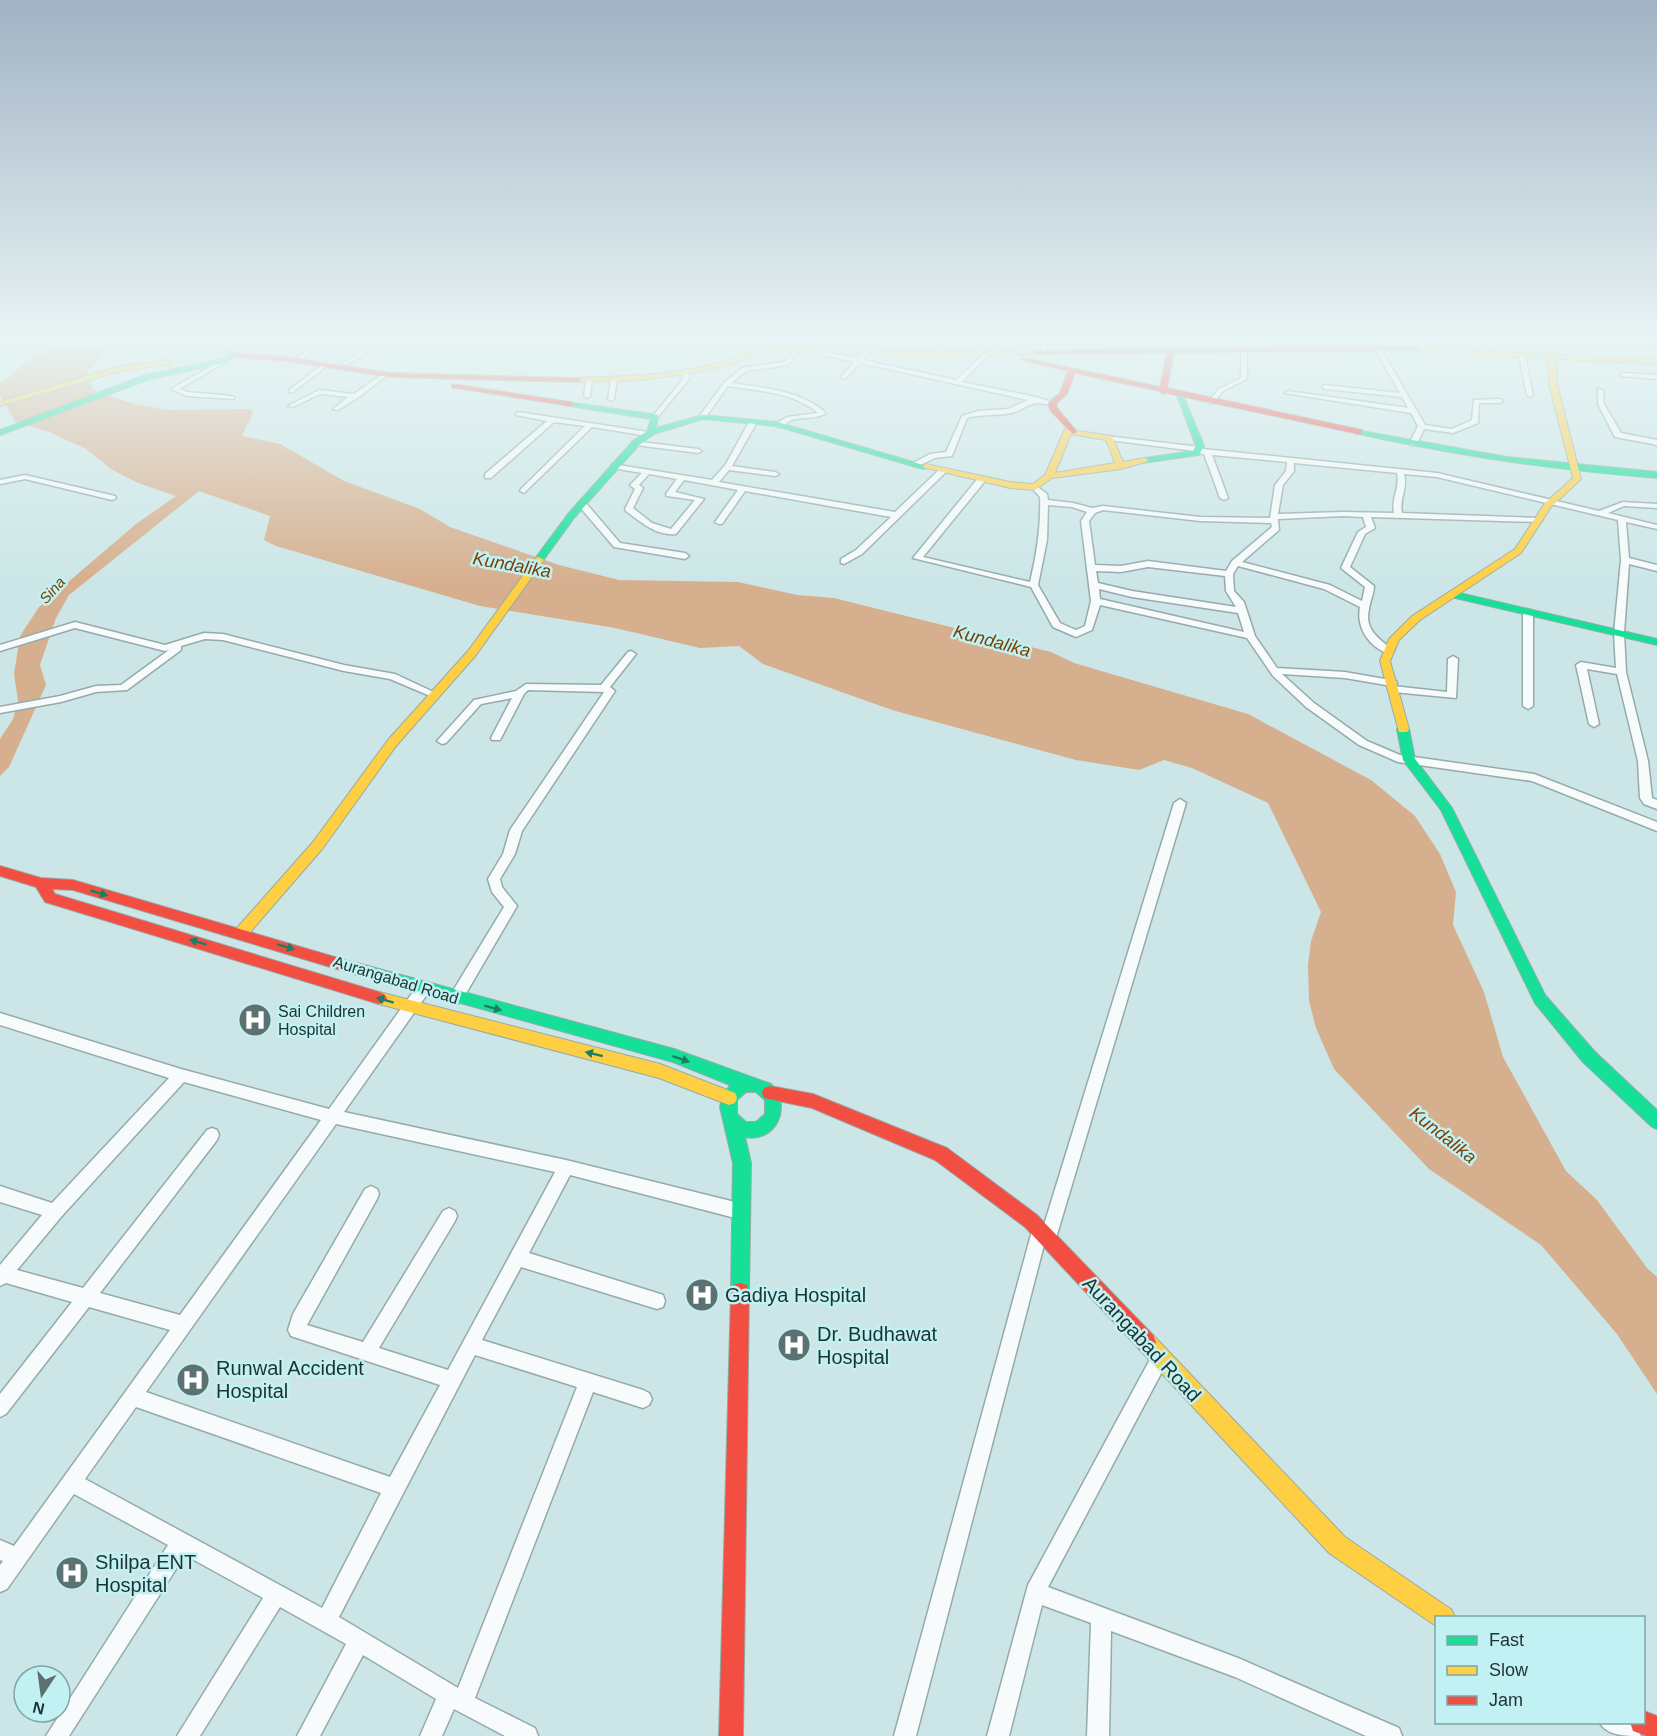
<svg xmlns="http://www.w3.org/2000/svg" width="1657" height="1736" viewBox="0 0 1657 1736" font-family="Arial,sans-serif">
	<rect width="100%" height="100%" fill="#cce6e7"/>
	<!-- water -->
	<path fill="#d6af8e" d="M64 340H125L101 356 87 371 93 390 134 404 168 410 250 409 253 413 242 436 280 444 344 481 420 509 450 527 559 565 619 580 738 582 797 595 834 598 1051 652 1074 663 1248 714 1371 780 1415 816 1440 854 1456 892 1453 925 1484 992 1503 1057 1566 1171 1597 1200 1647 1268 1657 1277V1394L1617 1334 1541 1245 1429 1169 1334 1069 1316 1028 1309 1001 1308 965 1311 941 1321 912 1268 803 1192 768 1164 760 1139 770 1076 760 892 710 763 664 739 646 700 648 615 628 480 606 276 546 264 540 270 516 199 491 69 595 56 618 40 665 46 685 9 767 0 776V739L13 719 18 701 14 674 20 636 39 607 136 524 176 496 138 483 111 469 86 449 49 432 15 421 0 395V384L30 359Z"/>
	<g fill="none" stroke-linecap="round" stroke-linejoin="round">
		<defs>
			<g id="street">
				<path d="M323 340H331L302 359H298V357Z"/>
				<path d="M381 340H389L346 365 341 364Z"/>
				<path d="M1041 340H1047V354L1042 353Z"/>
				<path d="M1249 340H1255L1261 351H1257Z"/>
				<path d="M1320 340H1327L1334 349 1333 350H1329Z"/>
				<path d="M799 346 802 348 788 365 746 371 731 383C764 388 799 390 825 412V414C815 419 806 417 795 419 788 420 785 427 777 427V423L787 417 818 413C794 392 758 391 728 386L705 418H701L699 417 724 383 742 368 784 362Z"/>
				<path d="M817 347 832 354 857 359 864 353 867 355 863 360 956 380 987 351 990 353 989 354 962 382 1036 397 1055 403 1052 405C1027 400 1032 407 1011 413 996 416 981 414 967 418L952 456 935 458 916 467 912 465 913 463 930 454 946 452 962 416 978 411 1008 409 1028 400 860 363 846 378H842V376L854 362 828 356 815 350V348Z"/>
				<path d="M1378 347 1381 349 1425 425 1452 429 1472 420 1474 400 1500 399 1503 401 1500 403H1479L1478 423 1453 433 1424 429 1417 444 1413 446 1409 444 1418 426 1411 413 1285 393 1288 391 1408 408 1402 397 1325 389 1322 387 1325 385 1400 393 1375 349Z"/>
				<path d="M1244 348 1247 350V379L1223 391 1213 403H1209L1208 402 1219 389 1241 378V350Z"/>
				<path d="M1522 353 1525 355 1533 395 1530 397 1527 395 1519 355Z"/>
				<path d="M224 359 227 361 226 362 179 389 188 392 232 396 234 397V399L187 396 171 389Z"/>
				<path d="M323 364 328 365 293 392H289V390Z"/>
				<path d="M686 370 689 372V379L657 418H653V416L683 379V372Z"/>
				<path d="M384 373 389 374 359 397 338 410 333 409 348 397 320 394 293 407 288 406 319 390 354 394Z"/>
				<path d="M1623 373 1657 375V379L1621 376 1620 375Z"/>
				<path d="M614 377 617 379 614 399 611 401 608 399 611 379Z"/>
				<path d="M589 378 592 380 590 396 587 398 584 396 586 380Z"/>
				<path d="M1598 389 1603 390 1604 404 1621 433 1657 440V446L1653 444 1615 437 1598 404Z"/>
				<path d="M518 412 648 432 652 434 648 436 592 427 524 493 520 491 521 489 585 426 554 422 491 478H485V474L547 421 516 415V413Z"/>
				<path d="M750 420 757 422 732 466 775 472 779 474 775 476 729 470 719 482 895 512 940 469 947 471 862 554 844 564 841 563V559L856 550 891 517 745 491 722 524H719L715 522 738 490 684 480 675 492 704 499 676 534C656 536 641 522 626 511L625 509 635 489 630 485 642 473 612 468V464L712 480 726 464ZM649 474 677 479 666 494 667 496 695 500 671 529 652 523 633 508 643 488 639 485Z"/>
				<path d="M1106 436 1200 447 1203 449 1437 473 1599 511 1623 502 1657 504V508L1624 506 1608 513 1657 525V529L1626 522 1629 558 1657 565V571L1629 564 1624 633 1626 672 1648 761 1652 798 1657 800V809L1644 804 1640 798 1638 761 1617 674 1587 669 1599 724 1594 727 1589 724 1576 665 1581 662 1616 668 1614 633 1621 560 1618 520 1437 477 1404 474C1408 490 1399 497 1402 513L1538 518 1542 520 1538 522 1371 517 1375 528 1365 534 1350 567 1374 586C1374 594 1370 601 1369 609 1364 631 1380 639 1394 651L1389 654C1369 647 1356 628 1360 607L1324 589 1238 566 1233 574 1234 591 1244 602 1255 636 1277 668 1345 672 1396 681 1397 683 1392 686 1345 678 1282 674 1314 703 1367 741 1400 755 1534 774 1657 822V831L1532 781 1398 762 1359 745 1306 707 1273 676 1247 638 1100 605 1092 630 1076 637 1053 627 1031 587 913 558 979 477H982L986 479 985 481 923 557 1030 582C1037 553 1041 526 1040 497L1031 487 1035 485 1047 494 1048 500 1073 503 1092 508 1103 506 1200 517 1270 518 1275 485 1286 471 1287 462 1212 455 1228 498 1224 500 1220 498 1204 454 1195 453V451L1109 440 1105 438ZM1294 463 1397 473C1400 490 1391 497 1394 513L1343 512 1278 514 1283 485 1294 471ZM1048 505 1072 507 1087 512 1081 521 1091 601 1085 626 1076 630 1060 623 1038 585 1047 540ZM1103 510 1200 521 1271 523 1272 527 1232 561 1226 571 1148 561 1121 566 1095 565 1089 521 1095 513ZM1343 516 1363 517 1366 527 1358 532 1341 568 1365 587 1362 601 1330 585 1242 562 1279 530 1278 519ZM1148 567 1225 576 1226 591 1236 607 1132 591 1098 583 1096 571 1121 572ZM1099 589 1132 597 1238 613 1244 632 1100 599Z"/>
				<path d="M633 441 698 449 702 451 698 453 636 445H633Z"/>
				<path d="M25 475 115 496 116 498 112 500 25 479 0 484V480Z"/>
				<path d="M579 502H585L620 543 685 553 689 556 685 559 614 547 579 506Z"/>
				<path d="M1528 609 1533 612V706L1528 709 1523 706V612Z"/>
				<path d="M75 622 165 645 204 633 223 634 344 665 395 674 440 695 435 698 390 679 344 671 223 640 205 639 181 646V650L127 690 96 692 61 702 0 713V707L60 696 96 686 121 685 169 650 165 651 75 628 0 651V645Z"/>
				<path d="M631 651 636 654 610 687 615 691 522 831 515 854 500 879 502 887 517 906 461 1002 456 1004 451 1002 449 998 451 994 504 907 492 892 488 879 503 854 510 830 604 692 528 690 524 694 500 740H492L491 738 512 698 481 704 446 743 442 744 437 741 474 700 516 691 526 684 601 685 628 652Z"/>
				<path d="M1453 656 1458 659 1456 698 1393 692 1388 689 1393 686 1447 692 1448 659Z"/>
				<path d="M1180 799 1186 803 1056 1238 1054 1244 1048 1246 1044 1245 916 1736H894L1032 1231 1034 1225 1040 1223 1044 1225 1174 803Z"/>
				<path d="M423 983 428 985 430 989 428 993 344 1112 566 1160 739 1203 745 1206 747 1211 745 1216 739 1219 570 1175 529 1253 657 1293 663 1295 665 1301 663 1307 657 1309 521 1267 482 1340 643 1390 649 1393 652 1399 649 1405 643 1408 593 1392 475 1698 535 1728 538 1736H505L454 1709 442 1736H420L436 1699 363 1655 320 1736H297L346 1644 280 1607 200 1736H177L263 1598 185 1555 69 1736H46L168 1545 74 1494 7 1589 0 1592V1565L3 1561 0 1560V1540L14 1546 170 1330 89 1307 6 1414 0 1417V1394L72 1302 6 1283 0 1286V1265L42 1215 0 1202V1186L52 1203 169 1078 0 1025V1013L181 1069 329 1109 418 985ZM184 1082 321 1120 180 1315 100 1293 217 1140 219 1135 217 1130 212 1128 207 1130 83 1288 17 1270 61 1217ZM336 1124 555 1172 448 1370 379 1348 455 1221 457 1216 455 1211 449 1208 443 1211 363 1342 307 1325 377 1199 379 1194 377 1189 371 1186 365 1189 293 1314 288 1330 291 1336 440 1385 390 1477 146 1392ZM475 1355 577 1387 458 1688 339 1617ZM136 1407 381 1493 322 1608 85 1479Z"/>
				<path d="M1160 1349 1166 1352 1169 1358 1166 1364 1048 1587 1238 1658 1399 1728 1402 1736H1366L1235 1677 1111 1631 1109 1736H1087L1091 1623 1042 1605 1009 1736H987L1028 1585 1154 1352Z"/>
				<path d="M1599 1722C1616 1722 1633 1718 1641 1736 1625 1736 1607 1736 1599 1722Z"/>
			</g>
			<g id="fast">
				<path d="M232 353 236 355 235 357 225 363 150 379 0 435V430L145 375 220 359Z"/>
				<path d="M1176 393 1183 395 1204 446 1199 455 1142 463V459L1145 458 1193 451 1196 446Z"/>
				<path d="M567 402 658 415 656 428 703 415 777 422 930 467 923 469 776 426 703 419 654 434 639 445 574 518 542 562 539 563 534 560 568 514 633 441 647 431 651 419 570 406H567Z"/>
				<path d="M1356 430 1507 457 1657 472V478C1556 470 1458 456 1359 434H1356Z"/>
				<path d="M1455 592 1657 639V645L1451 597V593Z"/>
				<path d="M1403 725 1409 729 1415 759 1452 808 1545 995 1595 1052 1657 1110V1129L1651 1126 1583 1062 1535 1003 1441 810 1403 760 1397 729Z"/>
				<path d="M357 963 674 1049 771 1084C793 1106 776 1143 745 1137L751 1163 749 1292 747 1299 740 1301 733 1299 731 1292 733 1163 720 1107 722 1098 730 1085 673 1062 352 973 350 969 352 965ZM746 1092H756L765 1100V1114L756 1122H746L737 1114V1100Z"/>
			</g>
			<g id="slow">
				<path d="M180 340H194L232 350 228 352Z"/>
				<path d="M250 340H259L241 350 235 349Z"/>
				<path d="M1540 340H1547L1554 355 1657 360V364L1556 359 1557 384 1581 479 1551 507 1521 553 1420 620 1399 640 1390 661 1409 729 1407 732H1399L1380 661 1389 639 1412 616 1515 549 1545 503 1573 478 1549 384 1548 359 1418 351 1414 349 1418 347 1546 355Z"/>
				<path d="M764 347 905 351 1035 350 1039 352 1035 354 905 355 765 351 729 365 686 374 641 380 578 382 574 380 578 378C627 376 677 376 725 361 738 357 751 351 764 347Z"/>
				<path d="M167 360H170V364L121 371 0 406V402L117 367Z"/>
				<path d="M1065 429 1112 436 1123 462 1145 458 1149 461 1121 469 1052 478 1035 490 1010 488 922 467 926 464 1010 482 1033 484 1045 475ZM1071 434 1106 440 1115 463 1055 473Z"/>
				<path d="M539 557 544 560 476 655 396 746 323 848 246 937H236L234 933 236 929 313 842 388 740 468 651 536 558Z"/>
				<path d="M379 992 660 1064 735 1093 737 1098 735 1103 729 1105 659 1078 379 1004 374 1002 371 998 374 994Z"/>
				<path d="M1146 1332 1153 1335 1345 1537 1452 1610 1455 1618H1436V1626L1329 1553 1139 1349 1136 1342 1139 1335Z"/>
			</g>
			<g id="jam">
				<path d="M1418 347 1420 348V350L1174 353 1167 388 1362 430V434H1359L1166 393 1163 394 1159 391 1075 373 1067 394 1056 404 1057 408 1077 432 1073 434 1050 410 1048 403 1060 393 1068 371 1021 360 1025 358 1160 387 1167 353 1035 354 1031 352 1035 350Z"/>
				<path d="M234 353 287 357 389 373 578 378 582 380 578 382 389 377 287 361 231 357 230 355Z"/>
				<path d="M452 384 570 402 574 404 570 406 455 388H452Z"/>
				<path d="M0 866 41 878 73 880 362 965 364 969 362 973 357 975 73 890 52 889 55 894 379 992 384 994 387 998 384 1002 379 1004 45 902 36 887 0 876Z"/>
				<path d="M770 1086 813 1094 947 1148 1037 1215 1153 1335 1156 1342 1153 1349 1146 1352 1139 1349 1025 1227 935 1160 812 1108 764 1098 762 1093 764 1088Z"/>
				<path d="M740 1283 747 1285 749 1292 743 1736H719L731 1292 733 1285Z"/>
				<path d="M1644 1711 1657 1716V1736H1647L1633 1731 1630 1722H1644Z"/>
			</g>
		</defs>
		<!-- street casing -->
		<use href="#street" stroke="#96aaaa" stroke-width="3"/>
		<!-- fast casing -->
		<use href="#fast" stroke="#96aaaa" stroke-width="2"/>
		<!-- slow casing -->
		<use href="#slow" stroke="#96aaaa" stroke-width="2"/>
		<!-- jam casing -->
		<use href="#jam" stroke="#96aaaa" stroke-width="2"/>
		<!-- street -->
		<use href="#street" fill="#f7fbfb" fill-rule="evenodd"/>
		<!-- fast -->
		<use href="#fast" fill="#16e098" fill-rule="evenodd"/>
		<!-- slow -->
		<use href="#slow" fill="#ffcf43" fill-rule="evenodd"/>
		<!-- jam -->
		<use href="#jam" fill="#f24e42" fill-rule="evenodd"/>
	</g>
	<!-- one-way arrows -->
	<defs><path id="oneway-solid" d="M-6-.8H1V-3.2L6.5 0L1 3.2V.8H-6Z" transform="scale(1.5)"/></defs>
	<g fill="#1b8060">
		<use href="#oneway-solid" transform="translate(99 893) rotate(16)"/>
		<use href="#oneway-solid" transform="translate(198 942) rotate(-163)"/>
		<use href="#oneway-solid" transform="translate(286 947) rotate(17)"/>
		<use href="#oneway-solid" transform="translate(385 1000) rotate(-163)"/>
		<use href="#oneway-solid" transform="translate(493 1008) rotate(15)"/>
		<use href="#oneway-solid" transform="translate(594 1054) rotate(-166)"/>
		<use href="#oneway-solid" transform="translate(681 1059) rotate(19)"/>
	</g>
	<!-- sky -->
	<linearGradient id="sky" x2="0" y2="1"><stop stop-color="#a1b2c4"/><stop offset="0.58" stop-color="#e8f4f4"/><stop offset="1" stop-color="#e8f4f4" stop-opacity="0"/></linearGradient>
	<rect width="1657" height="583" fill="url(#sky)"/>
	<!-- icons -->
	<defs>
		<symbol id="hospital-disc" viewBox="-11 -11 22 22"><circle r="9.5" fill="#5c7171" stroke="#c1f1f2"/><path d="M-5-5h3v3.5h4V-5h3V5h-3V1.5h-4V5h-3Z" fill="#fff"/></symbol>
	</defs>
	<g fill-rule="evenodd">
		<use href="#hospital-disc" x="236" y="1001" width="38" height="38"/>
		<use href="#hospital-disc" x="683" y="1276" width="38" height="38"/>
		<use href="#hospital-disc" x="775" y="1326" width="38" height="38"/>
		<use href="#hospital-disc" x="174" y="1361" width="38" height="38"/>
		<use href="#hospital-disc" x="53" y="1554" width="38" height="38"/>
	</g>
	<g text-anchor="middle" dominant-baseline="central" stroke-width="5" stroke-linejoin="round" paint-order="stroke">
		<!-- far-water labels -->
		<g font-size="15" font-style="italic" fill="#7c3e02" stroke="#c1f1f2">
			<text transform="translate(52 590) rotate(-48)">Sina</text>
		</g>
		<!-- street labels -->
		<g font-size="16" fill="#1f3232" stroke="#c1f1f2">
			<text transform="translate(396 980) rotate(17)">Aurangabad Road</text>
		</g>
		<!-- poi labels -->
		<g font-size="16" fill="#1f3232" stroke="#c1f1f2" text-anchor="start">
			<text x="278" y="1011">Sai Children<tspan x="278" dy="18">Hospital</tspan></text>
		</g>
		<!-- water labels -->
		<g font-size="18" font-style="italic" fill="#7c3e02" stroke="#c1f1f2">
			<text transform="translate(512 565) rotate(10)">Kundalika</text>
			<text transform="translate(992 641) rotate(15)">Kundalika</text>
			<text transform="translate(1443 1135) rotate(38)">Kundalika</text>
		</g>
		<!-- near-poi labels -->
		<g font-size="20" fill="#1f3232" stroke="#c1f1f2" text-anchor="start">
			<text x="725" y="1295">Gadiya Hospital</text>
			<text x="817" y="1334">Dr. Budhawat<tspan x="817" dy="23">Hospital</tspan></text>
			<text x="216" y="1368">Runwal Accident<tspan x="216" dy="23">Hospital</tspan></text>
			<text x="95" y="1562">Shilpa ENT<tspan x="95" dy="23">Hospital</tspan></text>
		</g>
		<!-- near-street labels -->
		<g font-size="20" fill="#1f3232" stroke="#c1f1f2">
			<text transform="translate(1142 1339) rotate(47)">Aurangabad Road</text>
		</g>
	</g>
	<!-- legend -->
	<rect x="1435" y="1616" width="210" height="108" fill="#c1f1f2" stroke="#80a5a5" stroke-width="1.5"/>
	<rect x="1447" y="1636" width="30" height="9" fill="#16e098" stroke="#80a5a5" stroke-width="1.5"/>
	<text x="1489" y="1646" font-size="18" fill="#1f3232">Fast</text>
	<rect x="1447" y="1666" width="30" height="9" fill="#ffcf43" stroke="#80a5a5" stroke-width="1.5"/>
	<text x="1489" y="1676" font-size="18" fill="#1f3232">Slow</text>
	<rect x="1447" y="1696" width="30" height="9" fill="#f24e42" stroke="#80a5a5" stroke-width="1.5"/>
	<text x="1489" y="1706" font-size="18" fill="#1f3232">Jam</text>
	<!-- north arrow -->
	<g transform="translate(42 1694) rotate(193)"><circle r="28" fill="#c1f1f2" stroke="#80a5a5" stroke-width="1.5"/>
	<path d="M0-4.5L10 22L0 15L-10 22Z" fill="#5c7171"/>
	<text y="-9" font-size="16" font-weight="bold" text-anchor="middle" fill="#1f3232">N</text>
	</g>
</svg>
